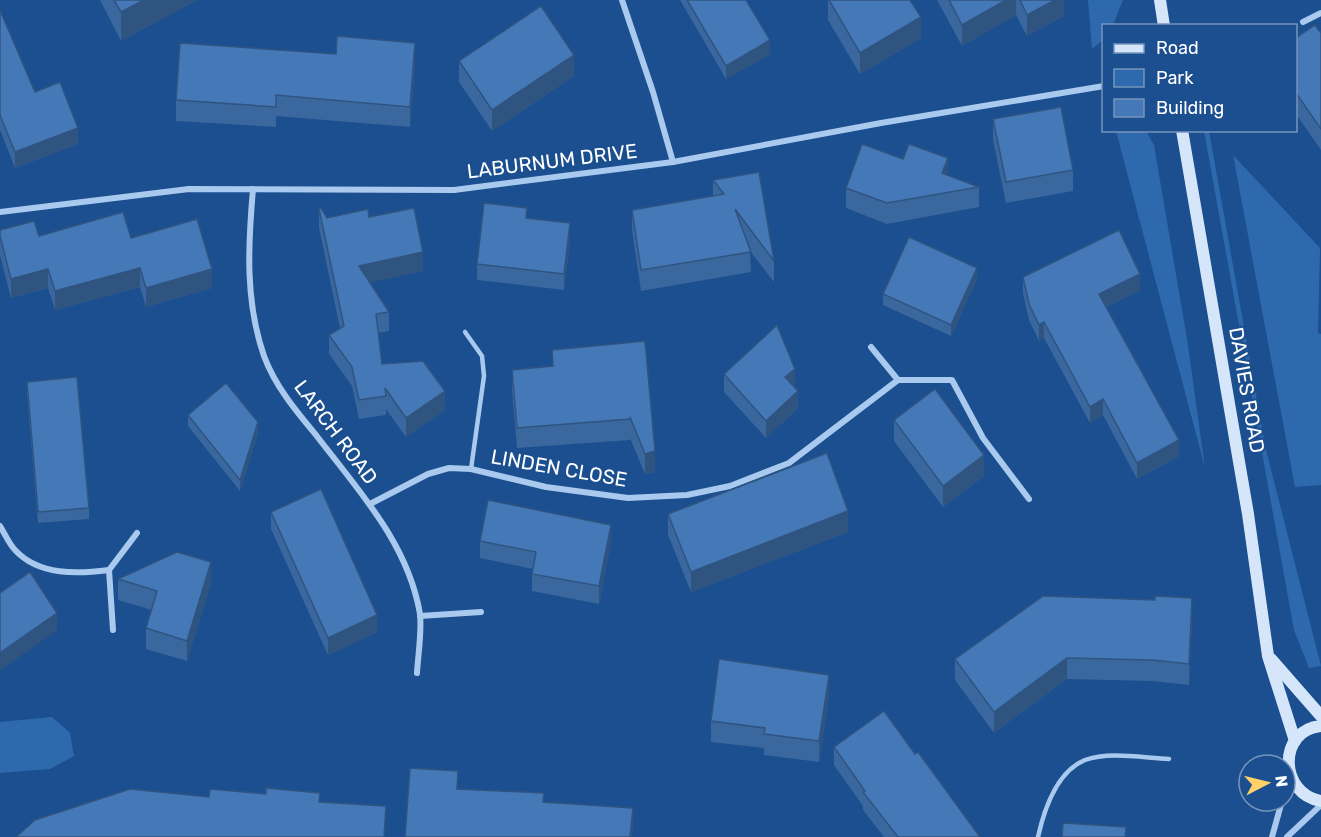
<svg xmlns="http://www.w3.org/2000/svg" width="1321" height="837" viewBox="0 0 1321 837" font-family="Rubik,sans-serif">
	<rect width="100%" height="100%" fill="#1b4f8f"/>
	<!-- green -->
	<g fill="#2e69ad">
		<path d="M1088 0H1123L1113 25 1104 26 1103 40 1092 49Z"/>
		<path d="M1116 131H1146L1154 145 1188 345 1205 468Z"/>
		<path d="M1204 131H1209L1266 450 1321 666 1309 668 1294 630Z"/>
		<path d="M1233 155 1320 248 1318 333 1321 334V485L1295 487Z"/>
		<path d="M52 717 70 733 74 756 50 769 0 773V722Z"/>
	</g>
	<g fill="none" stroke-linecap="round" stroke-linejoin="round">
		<!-- lane -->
		<g stroke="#a9c9ee" stroke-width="4.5">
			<path d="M465 332 482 356 484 376 471 469"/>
			<path d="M1038 837C1044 810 1056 772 1085 760 1109 751 1144 758 1169 759"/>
		</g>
		<!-- street -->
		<g stroke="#a9c9ee" stroke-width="6">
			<path d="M622 0 653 92 673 162"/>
			<path d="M1303 22 1321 13"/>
			<path d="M253 189C248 246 245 301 264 356 275 386 296 411 316 435 358 490 408 543 420 614 422 632 418 655 417 673"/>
			<path d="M0 212 189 189 454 190 673 162 881 123 1104 86"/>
			<path d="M871 347 898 380H952L983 438 1029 499"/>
			<path d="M370 504 428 474 449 468 471 469 546 487 628 498 687 495 730 486 789 463 898 380"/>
			<path d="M0 526C5 534 9 544 15 550 39 576 78 574 109 570"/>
			<path d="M420 616 481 612"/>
			<path d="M113 630 109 570 137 533"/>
			<path d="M1285 788 1289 774"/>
			<path d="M1272 837 1282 801"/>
			<path d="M1287 837 1321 805"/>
		</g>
		<!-- secondary -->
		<g stroke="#d6e6fa" stroke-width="12">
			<path d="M1160 0 1164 26"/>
			<path d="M1182 130 1248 514 1268 656 1295 741"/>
			<path d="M1271 659 1321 716"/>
			<path d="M1321 726C1277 730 1279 794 1321 801"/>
		</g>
	</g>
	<!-- wall -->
	<g fill="#3a679d">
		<path d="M100 0H197L121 41Z"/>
		<path d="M680 0H746L770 54 726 79Z"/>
		<path d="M828 0H910L921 38 860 74 828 20Z"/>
		<path d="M937 0H1064V16L1027 36 1016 15 962 46Z"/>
		<path d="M0 10 35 92 78 144 15 168 0 130Z"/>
		<path d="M1321 33V150L1296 114V38Z"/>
		<path d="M459 61 574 76 492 131 459 82Z"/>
		<path d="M415 64 410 127 276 116V127L176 121V100Z"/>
		<path d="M993 119 1073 170V191L1006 203 993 140Z"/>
		<path d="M948 175 979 187V207L887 224 846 208V188Z"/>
		<path d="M713 180 774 261V282L750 251 751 272 641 291 632 230V210L713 196Z"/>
		<path d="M319 209 327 218 369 217 423 271 370 282 389 312V331L378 333 382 364 445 410 406 437 386 409V415L359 419 352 386 329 354V335L340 328 319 228Z"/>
		<path d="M527 218 570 240 564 290 477 280V264Z"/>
		<path d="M0 230 39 236 131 238 212 288 146 307 140 287 55 310 48 288 11 298 0 255Z"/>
		<path d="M1023 277 1140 290 1106 307 1179 456 1137 479 1103 415 1090 423 1044 338 1039 341 1029 320 1023 293Z"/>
		<path d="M977 279 951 336 883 305V294Z"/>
		<path d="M645 341 655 472 645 474 630 438V440L517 448 512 390V370L552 366V350Z"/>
		<path d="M724 374 795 386 794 387 798 408 766 438 724 392Z"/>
		<path d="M27 382 89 508V519L38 523 27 393Z"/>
		<path d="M188 415 258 433 240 491 188 426Z"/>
		<path d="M894 420 984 476 943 507 894 441Z"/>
		<path d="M271 512 377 632 328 655 271 529Z"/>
		<path d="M668 514 848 532 691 592 668 535Z"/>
		<path d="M480 541 611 542 599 604 532 591V574L533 569 480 558Z"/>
		<path d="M118 579 211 583 187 661 146 649V628L152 610 118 600Z"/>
		<path d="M1192 618 1189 685 1152 681 1067 679 994 733 955 680V659Z"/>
		<path d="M829 696 819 762 764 755V748L711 742V721Z"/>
		<path d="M834 747 915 754 980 837H884L863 810V806L834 765Z"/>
	</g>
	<!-- shaded-wall -->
	<g fill="#305480">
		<path d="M144 0H197L121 41V12Z"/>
		<path d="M1006 0H1016V15L962 46V25Z"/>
		<path d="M1055 0H1064V16L1027 36V15Z"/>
		<path d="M921 17V38L860 74V53Z"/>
		<path d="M770 40V54L726 79V66Z"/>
		<path d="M415 43V64L410 127V107Z"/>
		<path d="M574 55V76L492 131V110Z"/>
		<path d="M78 128V144L15 168V152Z"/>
		<path d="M948 158V179L942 194V173Z"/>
		<path d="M570 223V240L564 290V274Z"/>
		<path d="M423 252V271L359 285V266Z"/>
		<path d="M140 268V287L55 310V291Z"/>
		<path d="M977 268V279L951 336V325Z"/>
		<path d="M48 269V288L11 298V279Z"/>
		<path d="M212 269V288L146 307V288Z"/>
		<path d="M1140 274V290L1099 310V294Z"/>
		<path d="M1044 322V338L1039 341V325Z"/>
		<path d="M795 369V386L785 395V377Z"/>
		<path d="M445 391V410L406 437V418Z"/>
		<path d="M798 391V408L766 438V421Z"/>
		<path d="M1103 399V415L1090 423V407Z"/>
		<path d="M258 422V433L240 491V480Z"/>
		<path d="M1179 440V456L1137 479V463Z"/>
		<path d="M655 451V472L645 474V454Z"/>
		<path d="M984 455V476L943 507V486Z"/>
		<path d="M848 511V532L691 592V572Z"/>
		<path d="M611 525V542L599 604V586Z"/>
		<path d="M211 562V583L187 661V641Z"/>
		<path d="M1192 598V618L1189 685V664Z"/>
		<path d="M57 613V630L0 671V653Z"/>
		<path d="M377 615V632L328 655V638Z"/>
		<path d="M1067 658V679L994 733V712Z"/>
		<path d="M829 675V696L819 762V741Z"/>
		<path d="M386 806 385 837H384Z"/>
		<path d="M633 808V829L632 837H630Z"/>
	</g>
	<!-- building -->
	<g fill="#4478b7" stroke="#305480" stroke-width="1.5">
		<path d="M114 0H144L121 12Z"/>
		<path d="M687 0H746L770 40 726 66Z"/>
		<path d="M829 0H910L921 17 860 53Z"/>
		<path d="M949 0H1006L962 25Z"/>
		<path d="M1020 0H1055L1027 15Z"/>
		<path d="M541 6 574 55 492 110 459 61Z"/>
		<path d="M0 10 35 92 60 82 78 128 15 152 0 115Z"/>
		<path d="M1315 25 1321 33V129L1296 93V38Z"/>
		<path d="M337 36 415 43 410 107 276 95V107L176 100 180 43 336 54Z"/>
		<path d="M1061 107 1073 170 1006 182 993 119Z"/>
		<path d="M862 144 903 159 909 144 948 158 942 173 979 187 887 203 846 188Z"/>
		<path d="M759 172 774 261 735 209 751 252 641 270 632 210 724 194 713 180Z"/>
		<path d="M484 203 527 208 526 218 570 223 564 274 477 264Z"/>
		<path d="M321 208 327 218 368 209 369 217 414 208 423 252 359 266 389 312 376 314 382 364 423 361 445 391 406 418 385 388 386 396 359 400 352 367 329 335 344 326 319 209Z"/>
		<path d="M123 212 131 238 197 219 212 269 146 288 140 268 55 291 48 269 11 279 0 236V230L34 221 39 236Z"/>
		<path d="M1119 230 1140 274 1099 294 1179 440 1137 463 1103 399 1090 407 1044 322 1039 325 1029 304 1023 277Z"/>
		<path d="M909 237 977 268 951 325 883 294Z"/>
		<path d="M777 325 795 369 785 377 798 391 766 421 724 374Z"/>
		<path d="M645 341 655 451 645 454 630 417V419L517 428 512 370 553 366 552 350Z"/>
		<path d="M77 377 89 508 38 512 27 382Z"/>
		<path d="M226 383 258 422 240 480 188 415Z"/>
		<path d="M935 389 984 455 943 486 894 420Z"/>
		<path d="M827 453 848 511 691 572 668 514Z"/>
		<path d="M321 489 377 615 328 638 271 512Z"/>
		<path d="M488 500 611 525 599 586 532 574 536 552 480 541Z"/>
		<path d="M177 552 211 562 187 641 146 628 157 591 118 579Z"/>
		<path d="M30 572 57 613 0 653V593Z"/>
		<path d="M1043 596 1155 600V596L1192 598 1189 664 1152 660 1067 658 994 712 955 659Z"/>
		<path d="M719 659 829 675 819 741 764 734 765 728 711 721Z"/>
		<path d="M884 711 915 754 918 752 980 837H898L863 792 865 791 834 747Z"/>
		<path d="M410 768 458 771 457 789 544 793 543 802 633 808 630 837H405Z"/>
		<path d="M266 788 320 793 319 802 386 806 384 837H16L35 820 130 789 209 797 210 789 266 794Z"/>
		<path d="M1063 823 1126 827 1125 837H1062Z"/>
	</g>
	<g text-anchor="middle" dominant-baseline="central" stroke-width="4.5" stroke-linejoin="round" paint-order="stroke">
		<!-- street labels -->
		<g font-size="20" fill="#fff" stroke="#1b4f8f">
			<text transform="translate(552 161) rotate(-7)">LABURNUM DRIVE</text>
			<text transform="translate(1247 390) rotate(80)">DAVIES ROAD</text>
			<text transform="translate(336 432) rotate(53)">LARCH ROAD</text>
			<text transform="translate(559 468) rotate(10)">LINDEN CLOSE</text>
		</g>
	</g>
	<!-- legend -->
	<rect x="1102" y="24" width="195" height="108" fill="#1b4f8f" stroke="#7695bc" stroke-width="1.5"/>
	<rect x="1114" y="44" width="30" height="9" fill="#d6e6fa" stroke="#7695bc" stroke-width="1.5"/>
	<text x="1156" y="54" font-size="18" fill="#ffffff">Road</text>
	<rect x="1114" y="69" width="30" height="18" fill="#2e69ad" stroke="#7695bc" stroke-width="1.5"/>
	<text x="1156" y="84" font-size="18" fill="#ffffff">Park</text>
	<rect x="1114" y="99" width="30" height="18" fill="#4478b7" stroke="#7695bc" stroke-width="1.5"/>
	<text x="1156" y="114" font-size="18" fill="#ffffff">Building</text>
	<!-- north arrow -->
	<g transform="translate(1267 783) rotate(83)"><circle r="28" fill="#1b4f8f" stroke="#7695bc" stroke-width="1.5"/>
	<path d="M0-4.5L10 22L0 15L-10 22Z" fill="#ffd166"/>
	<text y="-9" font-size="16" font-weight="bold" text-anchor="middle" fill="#ffffff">N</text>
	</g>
</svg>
